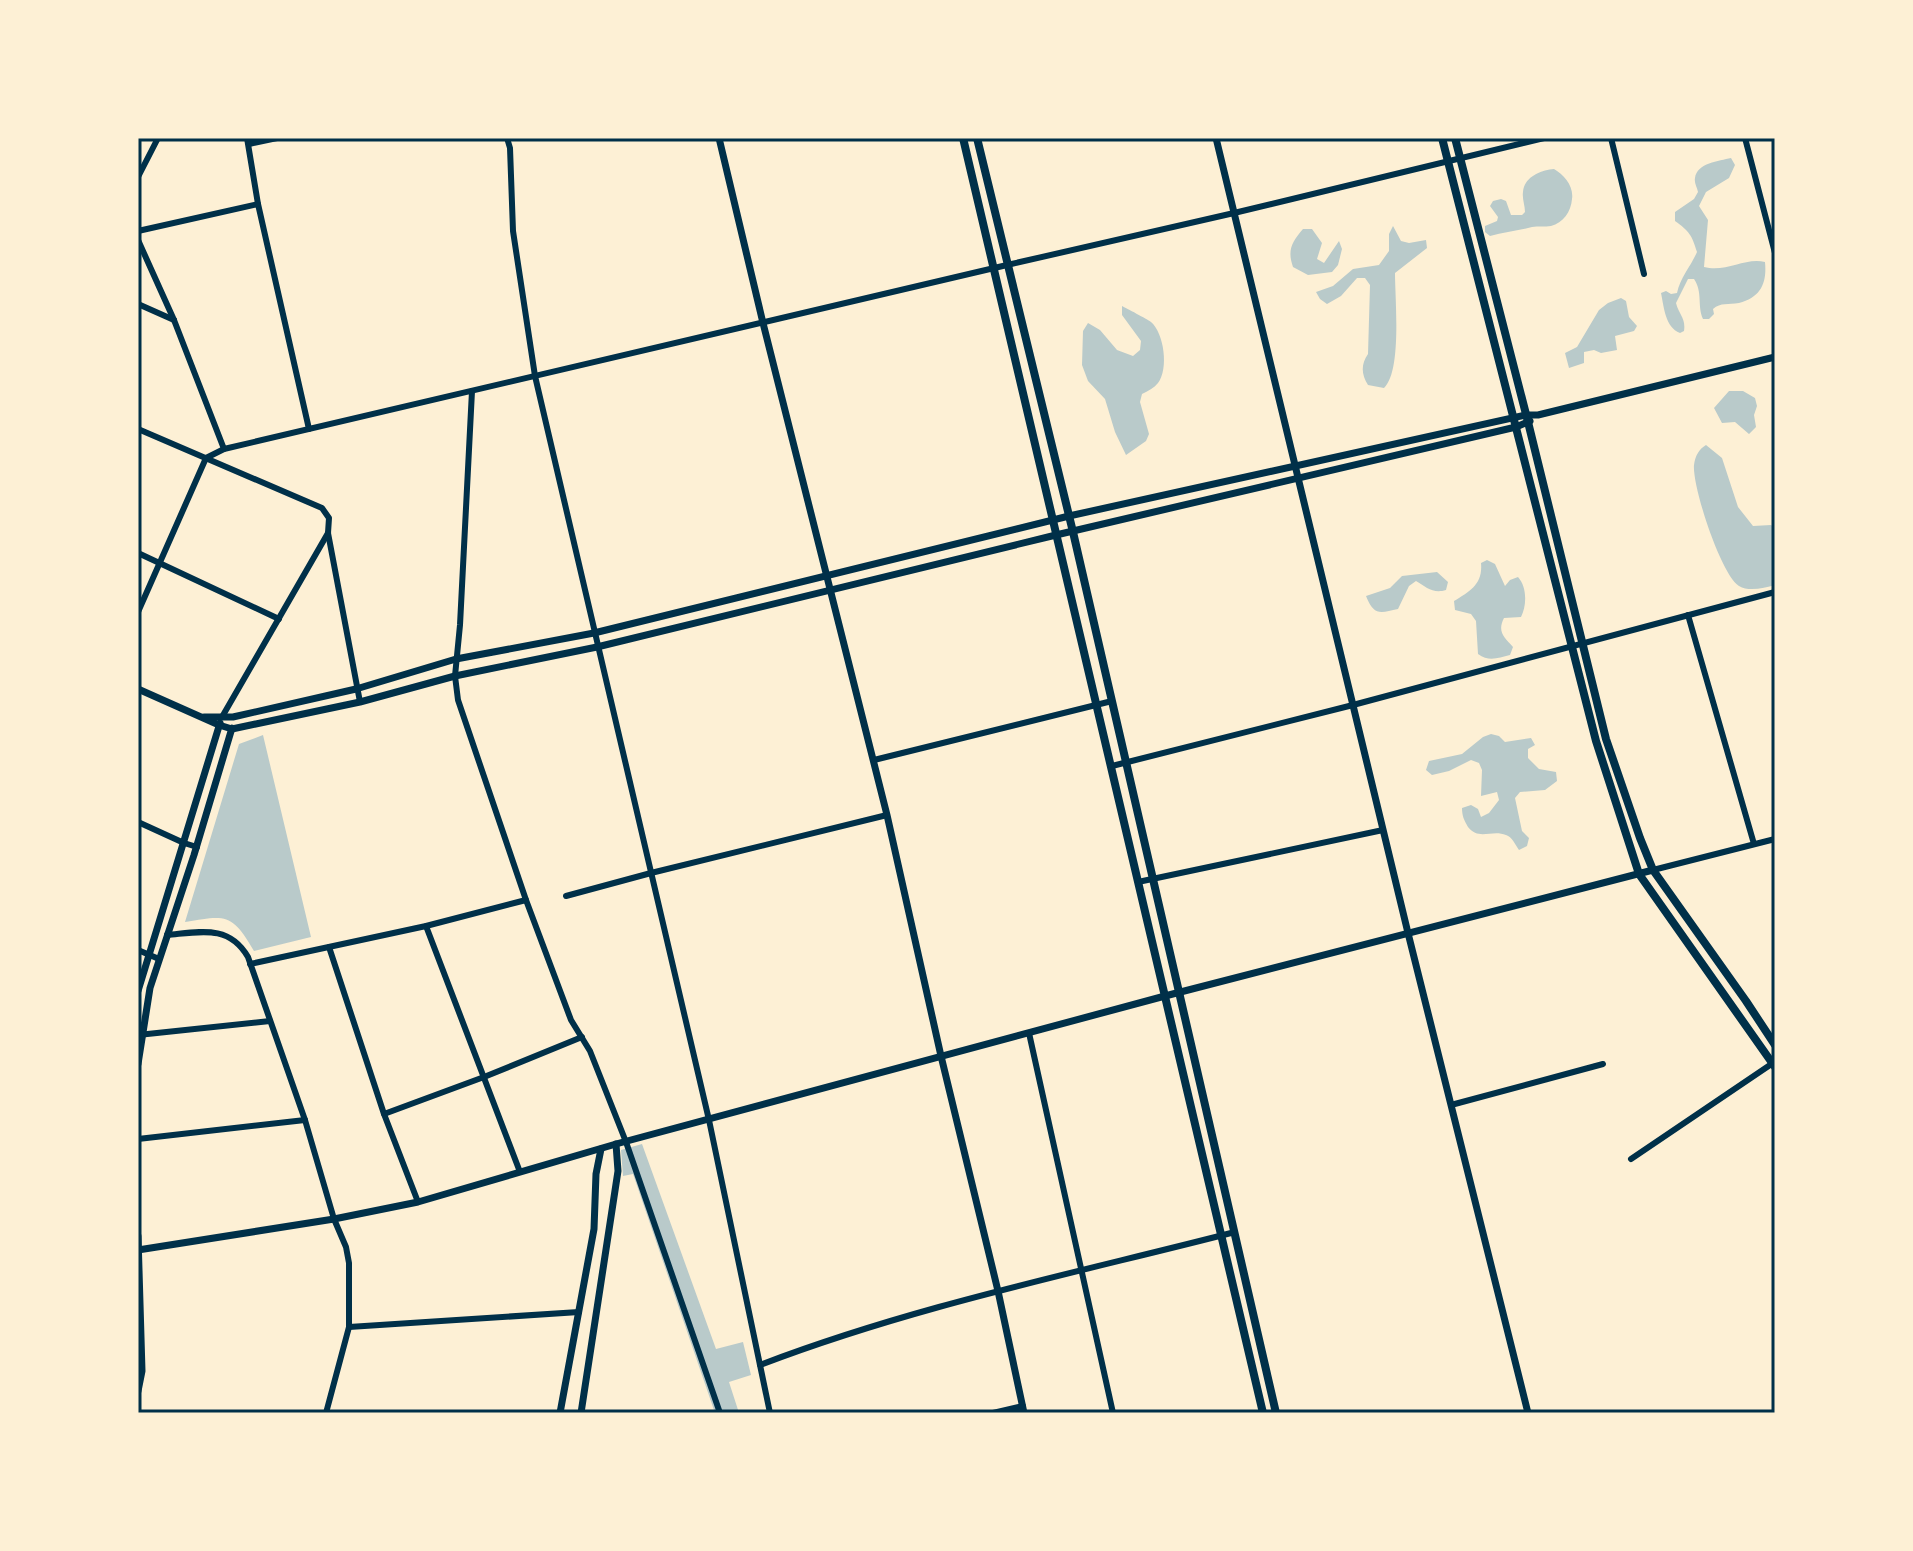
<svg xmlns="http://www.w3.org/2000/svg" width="1913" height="1551" viewBox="0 0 1913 1551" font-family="Signika,sans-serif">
	<rect width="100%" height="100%" fill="#fdf0d5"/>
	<!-- green -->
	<g fill="#b9caca">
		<path d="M1731 158 1735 165 1729 178 1706 192 1699 206 1708 220 1704 267C1726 273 1745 257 1765 262 1767 283 1761 297 1739 303 1728 305 1721 302 1713 309L1714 314 1709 319H1703C1697 306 1703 292 1694 279H1688L1676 303C1679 315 1686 318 1684 331L1680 333C1665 327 1664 307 1661 293L1666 291 1671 294 1677 293C1680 278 1691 266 1697 252 1692 235 1689 231 1675 221V212L1694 199 1698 192C1697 187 1694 183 1695 178 1697 163 1719 161 1731 158Z"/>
		<path d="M1554 169C1564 175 1574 186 1572 199 1571 212 1563 223 1551 226 1545 227 1538 226 1532 227 1518 231 1504 232 1490 236L1485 232V226L1497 221 1498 217 1490 206 1493 201 1501 199 1506 201 1511 215H1522L1525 212C1525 205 1522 199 1523 192 1524 177 1541 170 1554 169Z"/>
		<path d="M1393 226 1401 241 1409 243 1426 240 1427 248 1395 273C1395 299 1402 371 1384 388L1368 385C1361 374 1361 364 1368 354L1370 285 1365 278H1357L1341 296 1327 304 1320 299 1316 292 1333 286 1353 269 1379 265 1389 251V234Z"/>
		<path d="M1303 229H1312L1322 243 1317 259 1324 263 1339 241 1342 249 1338 265 1332 272 1308 275 1293 267C1287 250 1292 242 1303 229Z"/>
		<path d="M1621 298 1626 301 1629 317 1637 326 1634 331 1615 336 1617 350 1601 353 1594 350 1584 352V363L1569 368 1565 353 1577 347 1599 310 1608 303Z"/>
		<path d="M1122 306C1126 308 1147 319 1151 322 1164 333 1169 369 1158 383 1154 388 1148 391 1142 394L1140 402 1149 434 1146 441 1126 455 1115 432 1105 399 1088 381 1082 365 1083 331 1088 323 1100 330 1117 350 1133 356 1140 350 1141 341 1122 315Z"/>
		<path d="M1729 391H1743L1755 398 1757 406 1754 415 1756 427 1749 434 1735 422 1722 423 1714 408Z"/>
		<path d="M1706 445 1722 458 1738 507 1753 526 1771 525 1775 528V585C1764 588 1749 592 1739 586 1721 575 1692 486 1694 465 1695 456 1699 449 1706 445Z"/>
		<path d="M1487 560 1495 564 1505 586 1510 580 1518 577C1527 587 1527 605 1521 617L1504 618C1497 632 1504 637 1513 647L1510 655C1498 658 1489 662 1478 654L1476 621 1471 614 1455 610 1454 601C1470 591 1483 584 1481 563Z"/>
		<path d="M1437 572 1448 582 1446 590C1433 594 1426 587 1416 581L1409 586 1398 609C1380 613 1374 616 1366 596L1390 588 1402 576Z"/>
		<path d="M1491 734 1499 736 1505 742 1531 738 1535 745 1528 749V758L1539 769 1556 772 1557 781 1545 790 1520 792 1515 798 1522 831 1529 838 1527 846 1519 850C1515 844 1512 837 1506 835 1492 829 1479 841 1468 827 1464 820 1462 816 1462 808L1471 805 1478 809 1481 817 1489 813 1499 800 1497 792 1481 796 1482 770 1479 763 1471 760 1449 771 1432 775 1426 770 1429 761 1462 754 1483 737Z"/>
		<path d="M263 735 311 937 254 951C232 913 226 915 185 922L239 744Z"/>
		<path d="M642 1144 716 1349 743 1342 751 1375 729 1382 739 1413H715L633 1174 623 1176 621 1150Z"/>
	</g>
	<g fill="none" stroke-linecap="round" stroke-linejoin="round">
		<!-- minor -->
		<g stroke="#003049" stroke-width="6">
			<path d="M247 138 258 204 309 429"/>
			<path d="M507 138 510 148 513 231 535 376 709 1120 770 1413"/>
			<path d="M1611 138 1644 274"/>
			<path d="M1745 138 1775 253"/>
			<path d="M249 144 277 138"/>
			<path d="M138 177 158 138"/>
			<path d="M138 231 258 204"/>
			<path d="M138 240 174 320 224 449"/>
			<path d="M138 304 174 320"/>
			<path d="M472 391 460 625 455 676 458 700 526 900 571 1020 590 1051 626 1142 720 1413"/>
			<path d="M138 429 322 508 329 518 328 533 360 702"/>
			<path d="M138 553 279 619"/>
			<path d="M138 612 206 458 224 449 1007 265 1234 213 1544 138"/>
			<path d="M1688 615 1754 844"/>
			<path d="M222 717 328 533"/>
			<path d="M874 760 1112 701"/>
			<path d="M1112 766 1353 705 1775 592"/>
			<path d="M138 822 184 843 197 847"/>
			<path d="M1653 870 1775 839"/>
			<path d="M1138 882 1383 830"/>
			<path d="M566 896 651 873 887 815"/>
			<path d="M426 926 520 1172"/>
			<path d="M167 935C200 932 229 924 248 957L305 1120 334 1219 346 1247 349 1263V1327L326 1413"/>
			<path d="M329 947 384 1114 418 1202"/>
			<path d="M138 950 159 959"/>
			<path d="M250 964 426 926 526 900"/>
			<path d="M1029 1033 1113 1413"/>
			<path d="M138 1035 270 1021"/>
			<path d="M1451 1105 1603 1064"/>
			<path d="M384 1114 484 1077 582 1037"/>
			<path d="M138 1139 305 1120"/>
			<path d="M1631 1159 1773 1063"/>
			<path d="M349 1327 579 1312"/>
			<path d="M760 1365C914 1306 1076 1273 1235 1232"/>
			<path d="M993 1413 1023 1406"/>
		</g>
		<!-- tertiary -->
		<g stroke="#003049" stroke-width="7">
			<path d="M719 138 763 323 887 815 941 1056 998 1291 1024 1413"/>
			<path d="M1216 138 1408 933 1528 1413"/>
			<path d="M138 689 219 725 232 729 360 702 455 676 597 647 1056 535 1516 427 1530 421"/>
			<path d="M204 717H233L356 689 456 659 594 633 1069 516 1526 415H1538L1775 357"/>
			<path d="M138 991 220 723"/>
			<path d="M138 1064 150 988 194 855 232 728"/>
			<path d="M138 1236 142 1371 138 1391"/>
			<path d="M138 1250 334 1219 418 1202 616 1144 1165 996 1653 870"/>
			<path d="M560 1413 594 1229 596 1174 601 1149"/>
			<path d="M581 1413 618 1171 616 1144"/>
		</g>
		<!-- secondary -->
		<g stroke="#003049" stroke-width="8">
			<path d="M963 138 1263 1413"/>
			<path d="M977 138 1073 532 1276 1413"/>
			<path d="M1442 138 1596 741 1639 874 1775 1067"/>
			<path d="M1455 138 1528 422 1606 739 1640 838 1653 870 1746 1001 1775 1045"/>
		</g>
	</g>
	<!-- border -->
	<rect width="1913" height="1551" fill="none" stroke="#fdf0d5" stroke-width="280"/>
	<rect x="140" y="140" width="1633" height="1271" fill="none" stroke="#003049" stroke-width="3"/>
</svg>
